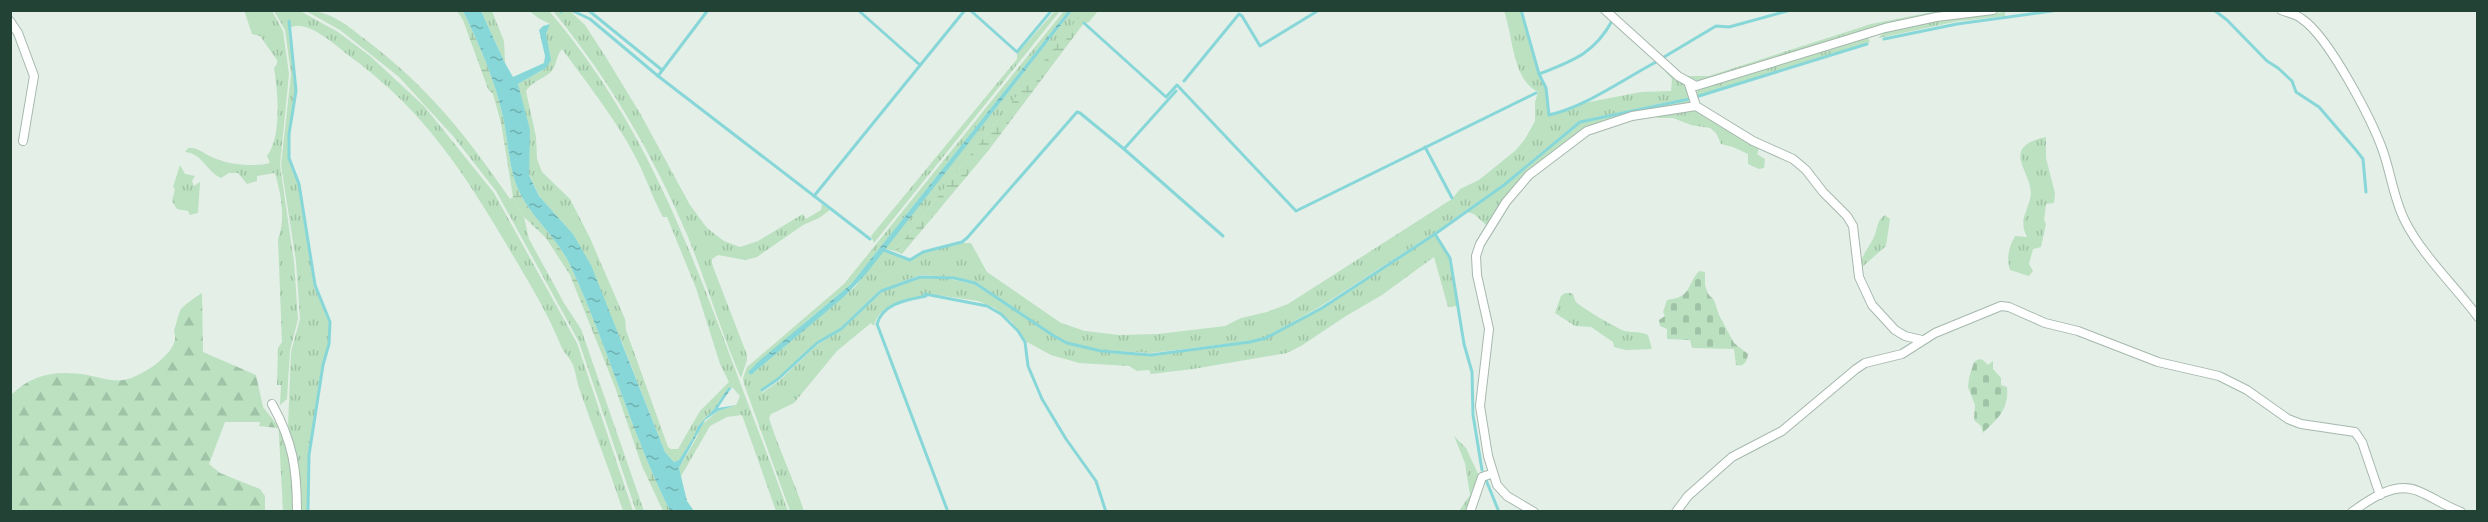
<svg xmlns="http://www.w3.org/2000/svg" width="2488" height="522" viewBox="0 0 2488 522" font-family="'Golos Text',sans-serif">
	<defs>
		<pattern id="grass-tufts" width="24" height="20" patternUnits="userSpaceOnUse" patternTransform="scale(1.5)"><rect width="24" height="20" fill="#bbe1c0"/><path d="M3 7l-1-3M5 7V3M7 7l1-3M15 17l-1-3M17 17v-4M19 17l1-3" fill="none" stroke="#a0c2a6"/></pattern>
		<pattern id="forest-firs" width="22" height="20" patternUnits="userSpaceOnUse" patternTransform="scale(1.5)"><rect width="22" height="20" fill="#bbe1c0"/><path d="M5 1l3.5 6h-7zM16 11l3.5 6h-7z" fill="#a0c2a6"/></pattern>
		<pattern id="wetland-marsh" width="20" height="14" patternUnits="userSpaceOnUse" patternTransform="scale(1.5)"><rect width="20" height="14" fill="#bbe1c0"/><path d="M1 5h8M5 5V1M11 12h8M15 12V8" fill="none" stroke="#a0c2a6"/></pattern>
		<pattern id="cemetery-stones" width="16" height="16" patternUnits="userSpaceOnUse" patternTransform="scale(1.5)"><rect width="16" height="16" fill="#bbe1c0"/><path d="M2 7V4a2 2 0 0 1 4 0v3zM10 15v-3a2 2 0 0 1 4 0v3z" fill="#a0c2a6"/></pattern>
		<pattern id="water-ripples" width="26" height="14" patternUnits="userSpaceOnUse" patternTransform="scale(1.5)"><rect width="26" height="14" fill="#88d7d8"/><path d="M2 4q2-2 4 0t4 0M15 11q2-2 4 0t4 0" fill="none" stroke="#6fb0b0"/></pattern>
	</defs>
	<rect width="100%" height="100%" fill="#e4efe8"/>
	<!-- grass -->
	<g fill="url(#grass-tufts)" fill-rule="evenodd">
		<path d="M244 10 272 11 283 31 289 74 280 165 294 262 298 319 290 351 287 399 280 405 281 385H277L278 348 282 342 278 239C286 219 281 194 275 173L257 176V181L247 184 238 173H229L221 178C206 171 202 153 185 152L188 148C199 147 204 154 214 158 229 165 254 167 270 163L267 156C282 137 278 91 274 68L277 64V60L260 36 252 34Z"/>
		<path d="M274 11H300L338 32 370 56 424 106 494 193 577 343 633 511H623C610 471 594 431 580 391 577 383 576 373 573 365 570 358 564 353 561 346 550 319 536 294 521 269 471 184 430 114 348 55 335 45 306 18 290 28L289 21 296 91 288 134V158L298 184 315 285 329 323V344L323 365 308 455V511H300V479L288 426 291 352 300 319 296 261 281 165 291 74 285 30Z"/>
		<path d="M306 11C330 10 348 26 366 40 429 88 466 135 510 199L513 197 524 217 529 239 564 303 581 329 644 511H636L579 342 496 191 453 136 399 77 340 30Z"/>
		<path d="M481 11H492L504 41 505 63Z"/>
		<path d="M529 11H549C639 116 683 230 731 358 750 410 770 460 788 511H776L742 415 727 417 710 426 680 478 679 468 697 437 700 426 718 411 736 405 740 396 732 387 728 388 714 409 698 426 693 438 679 460 674 462 665 452 623 345 573 234 539 196 529 174 518 84 546 68V34L550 24 540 19ZM562 49C587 83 620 125 638 162 647 180 653 199 663 217H667L696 288 720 364 729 382 700 411 678 449H671L668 447 626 330 625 319 590 238 570 199 542 172 537 159 536 137 526 91C531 82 543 79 551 72 557 65 556 56 562 49Z"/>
		<path d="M553 11H570L585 25 607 59 641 115 690 205 707 228 724 241 740 247 758 241 803 214 806 219 821 210 822 204 830 210 819 218 803 225 757 257 745 260 718 255 712 259V264L747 355V360L741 378C721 332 707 284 688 237 654 156 609 79 553 11Z"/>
		<path d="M1055 11H1060L874 243 871 236 1017 59V54Z"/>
		<path d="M1064 11H1068L851 284 804 323 751 375 855 287 884 250 909 261 923 252 963 243H971L987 272 1061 323 1085 331 1119 335 1158 334 1225 326 1241 318 1267 312 1288 304 1452 199 1460 189 1479 180 1516 150 1525 139 1535 121V102L1538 92C1512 79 1513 35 1504 11H1520L1538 74 1545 88 1549 115 1579 104 1641 92 1671 91 1672 79 1657 62 1659 61 1686 85 1691 97 1579 121 1503 184 1434 233 1321 306 1266 337 1249 341 1151 353 1101 350 1068 342 1054 335 976 282 954 277 920 275 880 290 840 328 817 342 778 378 762 389V393L779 381 817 345 841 330 882 292 920 278 949 279 974 284 1067 344 1104 352 1151 355 1250 343 1267 338 1323 308 1435 235 1449 258 1457 306 1448 307 1434 257 1382 295 1346 316 1301 346 1287 353 1193 369 1151 374 1149 370 1137 371 1129 366 1079 363 1051 355 1027 342 1011 321 995 308 978 301 924 293 923 296C904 300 879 304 874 326L871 323 837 351 794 403 771 414 769 418C779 450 794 480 804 511H790L744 384 743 378 747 367 844 284Z"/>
		<path d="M1072 11H1084L895 251 885 249Z"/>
		<path d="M1938 11H1967L1913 18 1699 82 1683 76H1709L1871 24Z"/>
		<path d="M2005 12V16L1959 21 1879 38 1881 35 1887 31 1936 20Z"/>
		<path d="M1868 37 1870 42 1696 96 1698 89Z"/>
		<path d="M1690 100 1689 104 1647 112 1572 138 1526 173 1486 225 1474 214 1467 212 1506 185 1581 122Z"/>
		<path d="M1695 108 1760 146 1757 154 1765 159 1764 168 1759 169 1748 164V154L1733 147 1721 144 1716 133 1710 128 1691 125 1673 118H1658L1653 115Z"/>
		<path d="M2046 137V158L2055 193 2054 203 2046 204 2044 220 2046 224 2041 247 2033 249 2029 264 2033 271 2029 276 2010 270C2006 257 2009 247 2015 236L2027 237C2019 222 2026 214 2030 199 2037 175 1995 148 2046 137Z"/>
		<path d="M180 165 185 174 195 176 192 181 194 186 200 182 198 213 190 215 188 211 177 209 172 201 175 189 173 187Z"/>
		<path d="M1885 215 1890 219 1886 246 1861 268C1860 256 1869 248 1874 237 1878 229 1876 221 1885 215Z"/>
		<path d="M1565 293H1572C1574 296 1574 299 1576 302 1579 306 1619 330 1625 331 1633 333 1640 331 1648 335L1652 349 1626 350 1614 347 1613 342 1591 327 1575 326 1555 313 1561 296Z"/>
		<path d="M278 418 296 472V511H283Z"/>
		<path d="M1454 436 1466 448 1479 476 1468 511H1459L1470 495 1465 463Z"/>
	</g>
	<!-- forest -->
	<path fill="url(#forest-firs)" d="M202 293 203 352 256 375 263 407 278 426V428L259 426 260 422H225L209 464 220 473 260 489 265 496V511H11V395C33 374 56 370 87 375 99 377 111 382 123 380 139 378 169 358 174 343 176 338 175 335 174 330 177 323 177 318 180 311 181 307 197 296 202 293Z"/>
	<!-- wetland -->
	<g fill="url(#wetland-marsh)">
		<path d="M1084 10 1098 11 1089 22 1084 23 988 151 902 254 895 251Z"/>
		<path d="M457 11H463C479 44 495 80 503 117 508 139 508 162 516 184 528 216 557 236 571 267 608 347 631 432 670 511H663L642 466 615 387 570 275 546 238 524 217 513 197 501 123 493 94 488 89 463 20Z"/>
	</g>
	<!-- cemetery -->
	<g fill="url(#cemetery-stones)">
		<path d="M1699 271 1705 272V285L1708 294 1714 300 1719 315 1734 343 1748 354C1747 362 1744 367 1736 365L1734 349 1692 348 1690 340 1667 339V329L1660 326 1659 320 1665 316 1663 312 1667 300C1692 297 1686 286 1699 271Z"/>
		<path d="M1979 359 1983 360 1988 365 1993 361V369L2001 378V385L2007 387C2009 410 1998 418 1983 433L1981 426 1974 420 1975 405 1968 387 1969 378 1974 362Z"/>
	</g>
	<!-- water -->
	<g fill="url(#water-ripples)">
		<path d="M463 11H481L505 63 513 77 544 63 545 56 539 30 543 26 550 24 546 34 551 60 546 68 518 84 530 130 529 175 539 196 573 234 591 265 665 452 674 462 679 460 693 438 698 426 714 409 728 388 732 387 718 408 736 405 718 411 705 420 679 468 687 501 694 511H670C631 432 608 347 571 267 557 236 528 216 516 184 508 162 508 139 503 117 495 80 479 44 463 11Z"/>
		<path d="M1068 11H1072L866 274 845 296 751 375 748 372 759 361 851 284Z"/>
	</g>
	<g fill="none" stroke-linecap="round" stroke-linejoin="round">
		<!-- stream -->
		<g stroke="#88d7d8" stroke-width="3">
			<path d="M571 10 590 19 658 76 870 239"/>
			<path d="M588 10 662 70"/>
			<path d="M858 10 920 65"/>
			<path d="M970 10 1017 52 1052 10"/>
			<path d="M1521 10 1539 74 1546 88 1549 115C1585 107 1624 79 1656 62"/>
			<path d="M2214 10 2227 20 2267 61 2278 68 2292 81 2296 92 2319 107 2356 150 2363 159 2366 192"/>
			<path d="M561 12 562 10"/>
			<path d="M289 21 296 91 289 134V158L299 184 315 285 330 322 329 344 323 365 309 455 308 512"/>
			<path d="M1084 23 1166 97 1177 85 1296 211 1536 93"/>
			<path d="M1884 39 1957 24 2059 10"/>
			<path d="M1664 57 1716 26 1729 27 1791 10"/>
			<path d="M1539 74C1572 61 1594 54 1612 21"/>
			<path d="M658 76 708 10"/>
			<path d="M1184 81 1239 14 1242 16 1260 46 1319 10"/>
			<path d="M1699 96 1867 44"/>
			<path d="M1425 147 1452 198"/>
			<path d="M1124 149 1223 236"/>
			<path d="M814 196 965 10"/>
			<path d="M1435 234 1450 258 1464 344 1472 372 1473 415 1482 470"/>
			<path d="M884 250 910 260 923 252 962 242 967 238 1077 112 1080 113 1124 149 1176 91"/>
			<path d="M925 294 987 306 1001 314 1018 331 1025 342 1028 366 1042 399 1066 439 1096 481 1106 512"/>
			<path d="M926 296C907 300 883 303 877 324L948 512"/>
			<path d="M762 390 778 379 817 343 841 329 881 291 920 277 954 278 975 283 1054 336 1067 343 1101 351 1151 355 1250 342 1266 338 1322 308 1435 234 1504 185 1580 122 1689 99"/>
			<path d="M1486 480 1499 512"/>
		</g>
		<defs>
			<g id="street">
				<path d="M1605 10 1678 76 1696 86 1885 28 1936 17 1993 10"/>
				<path d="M2281 10C2288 13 2296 14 2302 19 2329 37 2372 120 2383 151 2391 174 2394 200 2405 221 2422 255 2455 286 2478 317"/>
				<path d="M10 21 18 33 34 76 23 141"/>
				<path d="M1689 84 1696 106 1753 141 1793 159 1806 170 1823 192 1847 216 1853 226 1859 277 1872 305 1895 330 1905 336 1922 340"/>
				<path d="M272 404C293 442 297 469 297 512"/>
				<path d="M1470 512 1482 477 1491 474"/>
				<path d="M1534 512 1507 496 1497 485 1488 456 1480 406 1489 329 1477 275 1476 256 1480 244 1506 202 1529 175 1587 131 1632 116 1696 106"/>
				<path d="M1676 512 1688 496 1732 457 1782 431 1856 369 1865 363 1902 354 1935 333 2001 306 2009 307 2045 323 2078 331 2158 362 2219 376 2247 390 2288 419 2301 424 2355 432 2362 442 2380 495"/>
				<path d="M2352 512C2370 499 2395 481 2418 491 2433 497 2445 506 2461 512"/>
			</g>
		</defs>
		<!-- street casing -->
		<use href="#street" stroke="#a6b8ae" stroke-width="10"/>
		<!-- street -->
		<use href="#street" stroke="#fff" stroke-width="8"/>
	</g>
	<!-- border -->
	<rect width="2488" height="522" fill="none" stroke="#214234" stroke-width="24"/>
</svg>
